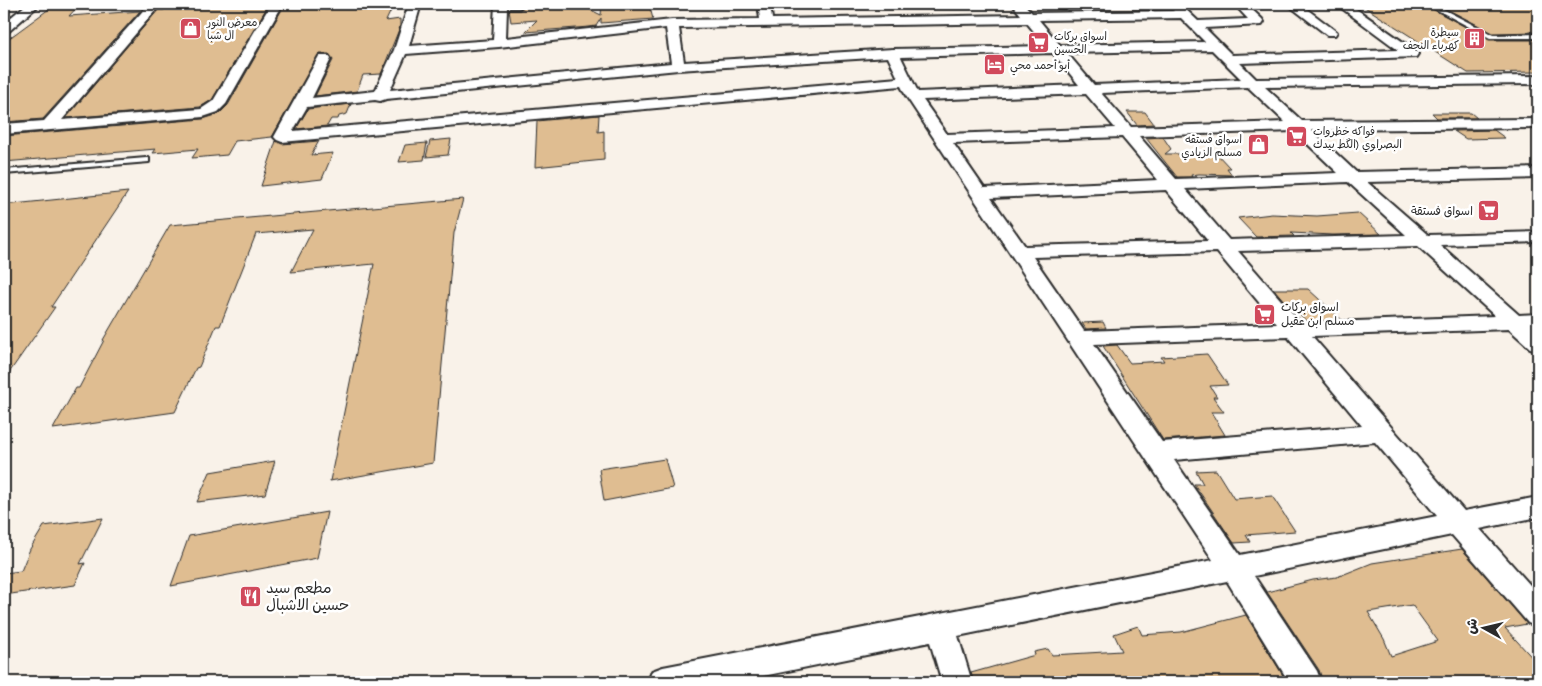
<svg xmlns="http://www.w3.org/2000/svg" width="1542" height="686" viewBox="0 0 1542 686" font-family="Pangolin,'Playpen Sans Arabic',sans-serif">
	<rect width="100%" height="100%" fill="#f9f2e9"/>
	<filter id="ink" filterUnits="userSpaceOnUse"><feTurbulence type="fractalNoise" baseFrequency=".02" numOctaves="2"/><feDisplacementMap in="SourceGraphic" scale="10" xChannelSelector="R" yChannelSelector="G"/><feConvolveMatrix kernelMatrix="1 2 1 2 8 2 1 2 1" color-interpolation-filters="sRGB"/></filter>
	<g filter="url(#ink)">
		<!-- building -->
		<g fill="#dfbd91" stroke="#2b2b2b" fill-rule="evenodd">
			<path d="M80 4 69 16 140 11 43 119 4 122V42L53 6Z"/>
			<path d="M169 4H269L212 100 200 107 66 118 158 10H164Z"/>
			<path d="M285 4H394L386 21 400 19V27L381 74 363 75 357 91 315 96 333 60 329 54H319L272 137 235 141 227 155 192 158 198 149 153 153 156 149 4 162V136L203 119 219 114 228 105Z"/>
			<path d="M527 4H579L601 15 602 4H649L653 19 601 23V18L596 26 589 27 525 32 537 20 511 22 509 10H520Z"/>
			<path d="M1360 4H1424L1489 40H1538V72L1468 73Z"/>
			<path d="M1437 4H1538V32L1493 33Z"/>
			<path d="M351 104 347 114 339 116 338 119H331L327 126 296 129 308 109Z"/>
			<path d="M1127 112H1145L1154 124 1137 125Z"/>
			<path d="M1432 113H1471L1477 118H1437Z"/>
			<path d="M599 115 598 132 604 131V160L535 167 537 121Z"/>
			<path d="M1494 130 1505 138 1466 139 1454 131Z"/>
			<path d="M1163 137 1171 149 1165 154H1217L1230 168H1227L1232 175 1199 174 1191 175 1192 177H1177L1146 138Z"/>
			<path d="M451 139 448 155 426 157 430 141Z"/>
			<path d="M276 141 282 144 319 141 311 155 333 153 322 179 261 186Z"/>
			<path d="M427 143 424 160 399 162 405 145Z"/>
			<path d="M128 192 51 307H55L4 380V205Z"/>
			<path d="M463 199 454 233 433 463 330 481 374 264 291 272 313 229 256 234 220 326H216L199 367 196 368 175 412 53 429 76 388H79L104 340H103L170 225Z"/>
			<path d="M1358 213 1381 234 1333 235 1291 233 1294 236 1256 237 1238 218 1272 214 1317 216Z"/>
			<path d="M1274 289H1308L1342 320 1306 321 1294 308H1290Z"/>
			<path d="M1103 322 1106 328 1086 329 1082 323Z"/>
			<path d="M1117 345 1130 363 1164 361 1161 357 1207 354 1228 385 1210 386 1217 397H1213L1224 412H1211L1225 435 1163 440 1103 346Z"/>
			<path d="M665 459 673 488 604 501 599 469Z"/>
			<path d="M275 461 265 494 197 502 210 472Z"/>
			<path d="M1216 470 1234 499 1272 496 1295 531 1246 535 1250 542 1234 543 1194 484H1203L1196 471Z"/>
			<path d="M327 512 317 558 171 586 189 536Z"/>
			<path d="M103 518 80 564 85 563 75 585 4 595V573L21 571 30 549 44 526Z"/>
			<path d="M1462 549 1527 624 1505 628 1538 664V682H1323L1319 670 1267 592 1313 580 1337 577 1372 563ZM1412 605 1438 641 1391 656 1384 639 1368 612Z"/>
			<path d="M1246 615 1287 682H974L971 673 1035 655 1034 652 1048 649 1052 655 1122 651 1114 634 1138 626 1142 635 1181 632Z"/>
		</g>
		<g fill="none" stroke-linecap="round" stroke-linejoin="round">
			<defs>
				<g id="lane">
					<path d="M1426 4H1433L1493 35 1538 34V38H1490Z"/>
					<path d="M146 158H149V162L4 174V170Z"/>
				</g>
				<g id="street">
					<path d="M27 4H40L8 32 4 33V23Z"/>
					<path d="M149 4H161L62 120 201 109 213 101 271 4H283L226 104 218 112 203 117 4 134V124L44 121Z"/>
					<path d="M409 4H421L409 46 493 40 495 4H525L519 8H507L506 38 672 20 760 19 758 4H770L772 19 1021 15 1012 4H1024L1032 13 1174 11 1168 4H1180L1198 21 1248 19 1234 4H1246L1262 19 1264 22 1262 25 1205 28 1232 55 1398 50 1336 4H1349L1416 51 1418 54 1416 57 1240 63 1256 79 1538 76V84L1265 87 1302 121 1538 119V128L1311 130 1356 172 1538 168V178L1367 182 1428 235 1538 232V242L1440 245 1519 315 1538 314V328H1534L1538 332V350L1530 348 1509 329 1312 336 1464 511 1538 497V517L1480 529 1538 594V627L1528 623 1452 535 1254 576 1317 671 1321 682H1289L1227 581 958 636 972 682H942L930 642 734 682H648L652 671 663 667 1213 560 906 96 901 86 282 142 277 140 274 137 319 56H329L331 59 312 98 375 91 394 50ZM1181 18 1205 42 1060 45 1039 20ZM1027 23 1046 46 893 49 684 62 679 28ZM666 28 671 63 390 90 406 54 499 47ZM1212 50 1241 79 1094 85 1067 53ZM1053 53 1079 85 918 92 901 57ZM888 57 898 78 293 131 307 107 375 100 380 101 386 99 678 70ZM1248 87 1285 122 1131 127 1101 93ZM1086 94 1115 128 947 134 923 100ZM1294 131 1338 173 1176 179 1139 136ZM1122 137 1158 180 984 188 953 143ZM1348 182 1406 235 1229 240 1185 189ZM1166 190 1208 241 1025 246 991 198ZM1418 246 1495 316 1301 323 1238 251ZM1217 252 1277 324 1084 331 1033 257ZM1288 337 1362 426 1162 442 1094 344ZM1375 442 1437 516 1240 555 1174 460Z"/>
					<path d="M1287 4H1300L1337 32 1335 35H1327Z"/>
				</g>
			</defs>
			<!-- lane casing -->
			<use href="#lane" stroke="#2b2b2b" stroke-width="4"/>
			<!-- street casing -->
			<use href="#street" stroke="#2b2b2b" stroke-width="4"/>
			<!-- lane -->
			<use href="#lane" fill="#fff" fill-rule="evenodd"/>
			<!-- street -->
			<use href="#street" fill="#fff" fill-rule="evenodd"/>
		</g>
	</g>
	<!-- icons -->
	<defs>
		<symbol id="shop-square" viewBox="-11 -11 22 22"><rect x="-9" y="-9" width="18" height="18" rx="4" fill="#d1495b" stroke="#fff"/><path d="M-5-2.5h2.3a2.7 3.5 0 0 1 5.4 0H5L5.5 6h-11ZM-1.5-2.5h3a1.5 2.3 0 0 0-3 0Z" fill="#fff"/></symbol>
		<symbol id="building-square" viewBox="-11 -11 22 22"><rect x="-9" y="-9" width="18" height="18" rx="4" fill="#d1495b" stroke="#fff"/><path d="M-4-6H4V6H1V3H-1V6H-4ZM-2.5-4.3h1.7v1.8h-1.7ZM.8-4.3h1.7v1.8H.8ZM-2.5-1h1.7V.8h-1.7ZM.8-1h1.7V.8H.8Z" fill="#fff"/></symbol>
		<symbol id="supermarket-square" viewBox="-11 -11 22 22"><rect x="-9" y="-9" width="18" height="18" rx="4" fill="#d1495b" stroke="#fff"/><path d="M-6-5.5h2.5l.6 2H6L4.5 2H-2.5L-4.4-4H-6ZM-1.5 3.2a1.3 1.3 0 1 0 .1 0ZM3 3.2a1.3 1.3 0 1 0 .1 0Z" fill="#fff"/></symbol>
		<symbol id="hotel-square" viewBox="-11 -11 22 22"><rect x="-9" y="-9" width="18" height="18" rx="4" fill="#d1495b" stroke="#fff"/><path d="M-6-4.5h1.5V1H6V5H4.5V3h-9V5H-6ZM-4 0a1.8 1.8 0 1 1 3.6 0ZM.5 0V-2.5h3Q6-2.5 6 0Z" fill="#fff"/></symbol>
		<symbol id="restaurant-square" viewBox="-11 -11 22 22"><rect x="-9" y="-9" width="18" height="18" rx="4" fill="#d1495b" stroke="#fff"/><path d="M-5-6h1v4h1v-4h1v4h1v-4h1v5L-1.5 .5V6h-2V.5L-5-1ZM5-6V6H3V1.5H1.5Q1.5-4 5-6Z" fill="#fff"/></symbol>
	</defs>
	<g fill-rule="evenodd">
		<use href="#shop-square" x="178" y="16" width="25" height="25"/>
		<use href="#building-square" x="1462" y="26" width="25" height="25"/>
		<use href="#supermarket-square" x="1026" y="30" width="25" height="25"/>
		<use href="#hotel-square" x="982" y="52" width="25" height="25"/>
		<use href="#supermarket-square" x="1284" y="124" width="25" height="25"/>
		<use href="#shop-square" x="1246" y="132" width="25" height="25"/>
		<use href="#supermarket-square" x="1476" y="198" width="25" height="25"/>
		<use href="#supermarket-square" x="1252" y="302" width="25" height="25"/>
		<use href="#restaurant-square" x="238" y="584" width="25" height="25"/>
	</g>
	<g text-anchor="middle" dominant-baseline="central" stroke-width="5" stroke-linejoin="round" paint-order="stroke">
		<!-- far-poi labels -->
		<g font-size="11" fill="#2b2b2b" stroke="#fff" text-anchor="start">
			<text x="207" y="22">معرض النور<tspan x="207" dy="13">ال شبا</tspan></text>
			<text x="1459" y="32" text-anchor="end">سيطرة<tspan x="1459" dy="13">كهرباء النجف</tspan></text>
			<text x="1054" y="36">اسواق بركات<tspan x="1054" dy="13">الحسين</tspan></text>
			<text x="1010" y="65">أبو أحمد محي</text>
			<text x="1313" y="131">فواكه خظروات<tspan x="1313" dy="13">البصراوي (الگط بيدك</tspan></text>
			<text x="1242" y="139" text-anchor="end">اسواق فستقه<tspan x="1242" dy="13">مسلم الزيادي</tspan></text>
		</g>
		<!-- poi labels -->
		<g font-size="12" fill="#2b2b2b" stroke="#fff" text-anchor="end">
			<text x="1473" y="211">اسواق فستقة</text>
			<text x="1281" y="307" text-anchor="start">اسواق بركات<tspan x="1281" dy="14">مسلم ابن عقيل</tspan></text>
		</g>
		<!-- near-poi labels -->
		<g font-size="15" fill="#2b2b2b" stroke="#fff" text-anchor="start">
			<text x="266" y="588">مطعم سيد<tspan x="266" dy="17">حسين الاشبال</tspan></text>
		</g>
	</g>
	<!-- margin -->
	<rect width="1542" height="686" fill="none" stroke="#fff" stroke-width="20"/>
	<rect x="10" y="10" width="1522" height="666" fill="none" stroke="#2b2b2b" stroke-width="2" filter="url(#ink)"/>
	<!-- north arrow -->
	<g transform="translate(1484 628) rotate(278)" stroke="#ffffff" stroke-width="4" paint-order="stroke">
	<path d="M0-4L9 19L0 12L-9 19Z" fill="#2b2b2b"/>
	<text y="-8" font-size="14" font-weight="bold" text-anchor="middle" fill="#2b2b2b">ش</text>
	</g>
</svg>
